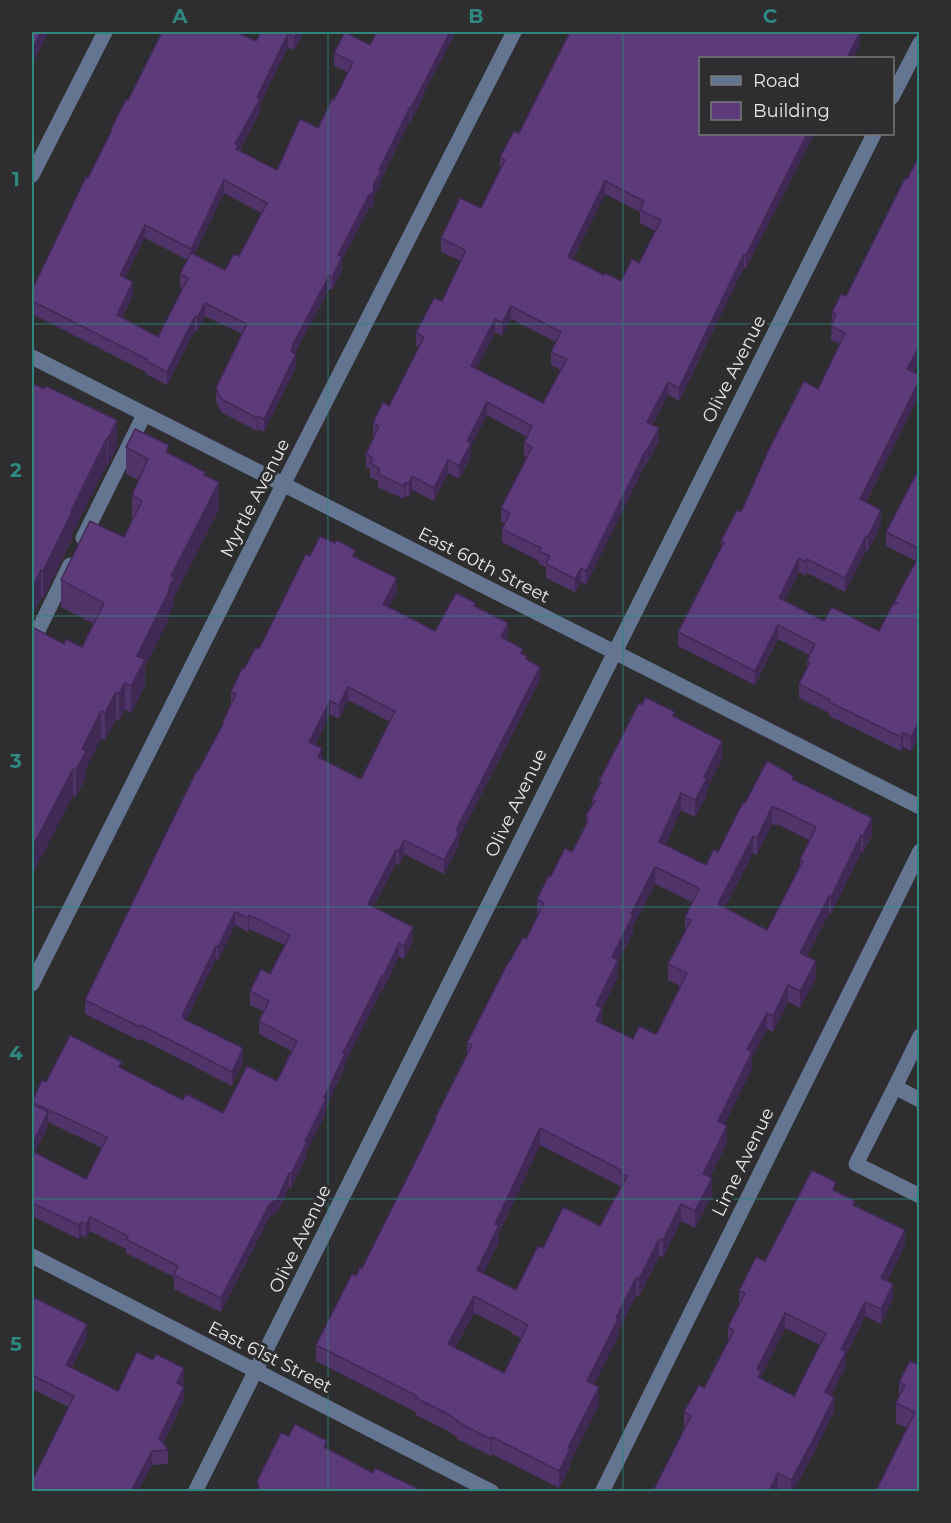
<svg xmlns="http://www.w3.org/2000/svg" width="951" height="1523" viewBox="0 0 951 1523" font-family="Montserrat,sans-serif">
	<rect width="100%" height="100%" fill="#2e2e31"/>
	<g fill="none" stroke-linecap="round" stroke-linejoin="round">
		<!-- minor -->
		<g stroke="#647591" stroke-width="15">
			<path d="M892 97 920 43"/>
			<path d="M32 175 105 32"/>
			<path d="M32 357 920 807"/>
			<path d="M83 538 144 415"/>
			<path d="M32 643 70 565"/>
			<path d="M32 984 283 485 514 32"/>
			<path d="M920 1036 895 1087 920 1100"/>
			<path d="M895 1087 856 1164 920 1196"/>
			<path d="M32 1256 492 1492"/>
			<path d="M195 1492 874 134"/>
			<path d="M602 1492 920 851"/>
		</g>
	</g>
	<!-- wall -->
	<g fill="#503369" fill-rule="evenodd">
		<path d="M261 32H304L294 50 288 47 260 104V112L239 151 277 170 318 128 334 100 348 72 334 66V53L424 93V96L411 121 410 120 381 180V184L374 196V205L369 208 342 260V270L332 290 329 289 295 353 296 367 264 432 258 429 257 431 221 412 216 401V388L242 334 205 316 197 331 195 330 167 385 146 374V372L32 314V290L111 133V129L128 100 256 41ZM224 193 261 213 239 256 225 270 194 254ZM145 238 188 260 180 274V287L182 288 158 337 122 318 133 295 125 278Z"/>
		<path d="M570 32H860V44L853 58H700V134H814L746 268 744 267 679 401 668 395 652 425 659 428V441L647 463H646L586 585 581 582 575 592 546 578V567L539 564V561L502 542V529L505 523 501 522V508L527 458 524 456V443L527 437 487 415 471 446V456L459 479 448 473 434 501 412 490 409 497 405 496 404 499 378 487V481L370 477V469L366 467V454L374 437 373 436V423L383 402 389 406 419 348 416 346V333L434 298 442 301 461 261 441 252V238L460 198 481 208 500 170V157L514 131 519 133ZM605 194 640 212V223L655 231 639 263 632 259 621 281 605 273 604 275 573 259ZM511 319 556 342 551 352V365L561 370 543 403 476 369 495 332 502 336Z"/>
		<path d="M920 155V359L913 372 920 375V393L866 502 881 524 868 551 866 550 845 592 807 573 806 576 799 572 784 601 824 621 879 631 894 604V602L916 561 886 546V532L920 467V734L911 751 903 747 901 751 829 716V713L799 698V684L807 668V661L809 655 778 639 755 685 678 646V632L721 548V541L818 389 840 344 831 340 832 312 846 296Z"/>
		<path d="M32 383 117 420V447L108 465 107 464 72 534V539L43 598 41 597 32 616Z"/>
		<path d="M126 447 169 454 205 475 219 509 174 597V604L169 615V618L145 667V686L131 713 125 709 119 720 116 719 105 740 101 738 86 768V777L76 797 73 796 64 644 82 647 94 624 61 607V580L124 537 132 522V495L138 480 126 474Z"/>
		<path d="M310 556 355 557 397 592 388 607 435 631 476 607 508 637 506 640 523 654 540 680 459 838V845L444 874 404 854 399 865 396 863 373 907 413 940 404 959 399 956 383 990 382 989 345 1063V1067L326 1107V1113L307 1150V1155L291 1188 289 1187 277 1213 270 1216 221 1312 174 1289V1277L126 1253V1249L90 1231 86 1238 81 1235 79 1239 32 1216V1218V1102L46 1082 122 1069 183 1100 223 1113 277 1081 291 1051 259 1034V1021L263 1011 250 1005V991L270 974 285 945 249 929 248 932 235 925 218 961 216 959 186 1020 243 1062 232 1086 141 1039 140 1041 85 1014V1000L198 771 223 725 231 705V692L259 649ZM348 700 390 722 361 779 322 759 315 745 330 714 339 719ZM48 1122 102 1148 86 1179 34 1153 48 1126Z"/>
		<path d="M675 717 722 758 707 789V795L695 817 681 810 665 845 706 865 718 852 745 803 794 779 872 835 863 853 861 852 831 914 829 913 807 956 816 978 800 1008 788 1002 773 1032 767 1029 752 1057V1069L724 1124 727 1143 710 1177 712 1195 695 1228 681 1221 663 1257 659 1256 639 1296 636 1295 618 1332V1336L594 1384 599 1404 570 1462V1466L559 1488 492 1454 491 1456 457 1439V1437L448 1431 416 1415V1412L316 1361V1345L356 1276 362 1268 435 1122V1118L467 1054V1043L510 961 526 939 538 917 537 916V899L551 876 572 852 586 825V815L592 804V799L599 786V781ZM772 824 777 826V824L809 840 800 860V866L767 930 724 908 753 853 757 855ZM655 884 692 902 685 917V932L668 964V980L680 986 657 1033 655 1034 633 1039 602 1024V1008L618 977V962L633 932V926ZM540 1145 620 1186V1189L600 1226 543 1248 516 1290 483 1273 499 1242V1233ZM474 1313 512 1332V1334L521 1338 504 1373 455 1348Z"/>
		<path d="M836 1191 905 1245 887 1281 893 1298 881 1324 865 1316 846 1355V1366L831 1395 834 1411 813 1455 793 1491H786L778 1488 776 1491H653L685 1427H684V1412L704 1388 728 1342V1327L739 1304V1291L765 1261ZM785 1328 820 1345 794 1396 761 1379V1376Z"/>
		<path d="M32 1304 87 1337 71 1367 118 1391 184 1382 182 1386 184 1400 163 1444 168 1450V1464L152 1465 138 1491H32L69 1407 32 1389Z"/>
		<path d="M916 1364 920 1491 907 1428 896 1423V1403L899 1396V1382Z"/>
	</g>
	<!-- shaded-wall -->
	<g fill="#412955">
		<path d="M41 32H49L32 64V50Z"/>
		<path d="M297 32H304L294 50V37Z"/>
		<path d="M450 32H456L424 93V96L411 121V108Z"/>
		<path d="M860 32V44L853 58H847Z"/>
		<path d="M288 34V47L260 104V112L238 152 236 162 235 144 257 97Z"/>
		<path d="M410 107V120L381 180V184L374 196V205L369 208 342 260V270L332 290V277L338 255 373 185 379 170Z"/>
		<path d="M807 134H814L746 268V255Z"/>
		<path d="M224 180V193L191 262V249Z"/>
		<path d="M605 181V194L568 270V257Z"/>
		<path d="M145 225V238L120 288V275Z"/>
		<path d="M744 254V267L679 401V388Z"/>
		<path d="M329 276V289L294 355 291 351 294 342Z"/>
		<path d="M133 282V295L117 328V315Z"/>
		<path d="M205 303V316L197 331V318Z"/>
		<path d="M511 306V319L502 336V323Z"/>
		<path d="M195 316V330L167 385V372Z"/>
		<path d="M495 319V332L471 379V366Z"/>
		<path d="M920 345V359L907 383V369Z"/>
		<path d="M296 354V367L264 432V419Z"/>
		<path d="M920 379V393L860 513V499Z"/>
		<path d="M668 382V395L647 436V422Z"/>
		<path d="M487 402V415L471 446V456L459 479V466L467 441Z"/>
		<path d="M258 416V429L257 431V418Z"/>
		<path d="M117 420V447L108 465V439Z"/>
		<path d="M659 428V441L647 463V450Z"/>
		<path d="M107 438V464L72 534V539L43 598V571L71 511Z"/>
		<path d="M646 450V463L586 585V571Z"/>
		<path d="M448 460V473L434 501V488Z"/>
		<path d="M412 476V490L409 497V484Z"/>
		<path d="M219 482V509L174 597V604L169 615V618L145 667V686L131 713V686L137 656 171 576Z"/>
		<path d="M405 483V496L404 499V486Z"/>
		<path d="M881 510V524L868 551V537Z"/>
		<path d="M866 536V550L845 592V578Z"/>
		<path d="M799 558V572L779 612V598Z"/>
		<path d="M807 559V573L806 576V562Z"/>
		<path d="M581 568V582L575 592V579Z"/>
		<path d="M41 570V597L32 616V589Z"/>
		<path d="M397 578V592L383 618V604Z"/>
		<path d="M508 623V637L501 651V637Z"/>
		<path d="M778 625V639L755 685V671Z"/>
		<path d="M540 667V680L459 838V845L444 874V860L456 830Z"/>
		<path d="M125 683V709L119 720V694Z"/>
		<path d="M348 687V700L339 719V705Z"/>
		<path d="M116 692V719L105 740V713Z"/>
		<path d="M330 701V714L309 756V742Z"/>
		<path d="M101 711V738L86 768V777L76 797V770L82 749Z"/>
		<path d="M920 720V734L911 751V737Z"/>
		<path d="M903 733V747L901 751V737Z"/>
		<path d="M722 741V758L707 789V795L695 817V800L704 777Z"/>
		<path d="M322 748V762L318 757Z"/>
		<path d="M73 769V796L32 875V848Z"/>
		<path d="M681 793V810L659 859V842Z"/>
		<path d="M772 807V824L757 855V838Z"/>
		<path d="M872 818V835L863 853V836Z"/>
		<path d="M861 835V852L831 914V897Z"/>
		<path d="M753 836V853L718 921V904Z"/>
		<path d="M404 840V854L399 865V851Z"/>
		<path d="M396 850V863L368 917V904Z"/>
		<path d="M655 867V884L633 926V932L618 962V977L596 1022V1005L612 957 631 914Z"/>
		<path d="M829 896V913L800 970V953Z"/>
		<path d="M235 912V925L218 961V947Z"/>
		<path d="M249 915V929L248 932V918Z"/>
		<path d="M413 927V940L404 959V946Z"/>
		<path d="M399 943V956L383 990V977Z"/>
		<path d="M216 946V959L185 1023 182 1016Z"/>
		<path d="M816 961V978L800 1008V991Z"/>
		<path d="M382 976V989L345 1063V1067L326 1107V1113L307 1150V1155L291 1188V1174L305 1141 343 1053Z"/>
		<path d="M788 985V1002L773 1032V1016Z"/>
		<path d="M602 1008V1025L596 1021Z"/>
		<path d="M767 1013V1029L752 1057V1069L718 1138V1121L747 1049Z"/>
		<path d="M243 1048V1062L232 1086V1072Z"/>
		<path d="M48 1112V1126L32 1159V1145Z"/>
		<path d="M727 1126V1143L703 1191V1174Z"/>
		<path d="M540 1128V1145L499 1233V1242L477 1287V1270L495 1224Z"/>
		<path d="M289 1173V1187L277 1213 270 1216 221 1312V1298L270 1203Z"/>
		<path d="M712 1178V1195L695 1228V1211Z"/>
		<path d="M681 1204V1221L663 1257V1240Z"/>
		<path d="M90 1217V1231L86 1238V1225Z"/>
		<path d="M81 1222V1235L79 1239V1225Z"/>
		<path d="M905 1230V1245L881 1293V1278Z"/>
		<path d="M659 1239V1256L639 1296V1279Z"/>
		<path d="M636 1278V1295L618 1332V1336L587 1398V1381L616 1318Z"/>
		<path d="M893 1284V1298L881 1324V1309Z"/>
		<path d="M474 1296V1313L448 1361V1344Z"/>
		<path d="M865 1302V1316L846 1355V1366L825 1406V1392L841 1349Z"/>
		<path d="M785 1313V1328L761 1376V1386L758 1392 757 1369Z"/>
		<path d="M87 1324V1337L66 1378V1365Z"/>
		<path d="M184 1368V1382L177 1397V1383Z"/>
		<path d="M184 1387V1400L159 1452V1438Z"/>
		<path d="M599 1387V1404L570 1462V1466L559 1488V1471L568 1448Z"/>
		<path d="M834 1397V1411L813 1455 793 1491H791V1480Z"/>
		<path d="M492 1437V1454L491 1456V1439Z"/>
		<path d="M152 1451V1465L138 1491H131Z"/>
		<path d="M778 1473V1488L776 1491H769Z"/>
	</g>
	<!-- building -->
	<g fill="#5d3b7a" stroke="#412955" stroke-width="1.5" fill-rule="evenodd">
		<path d="M32 32H41L32 50Z"/>
		<path d="M162 32H236L256 41 261 32H297L294 37 288 34 257 97 260 99 235 144 238 145 236 149 277 170 300 119 318 128 332 99 334 100 353 62 334 53 345 32 370 45 377 32H450L411 108 410 107 379 170 381 171 373 185 374 192 369 195 338 255 342 257 332 277 329 276 294 342 291 351 296 354 264 419 258 416 257 418 221 399 216 388 247 324 205 303 197 318 195 316 167 372 146 361 147 359 32 301V290L86 177 88 178 112 130 111 129 126 99 128 100ZM224 180 267 203 239 256 234 254 225 270 191 253 180 274 188 278 158 337 117 315 133 282 120 275 145 225 191 249Z"/>
		<path d="M570 32H860L847 58H700V134H807L746 255 744 254 679 388 668 382 647 422 659 428 647 450H646L586 571 581 568 575 579 546 564 550 556 539 551 541 548 502 529 510 513 501 508 532 447 524 443 532 426 487 402 467 441 471 443 459 466 448 460 434 488 412 476 409 484 405 483 404 486 378 474 380 470H378L379 468 370 463 373 458 366 454 379 426 373 423 383 402 389 406 424 337 416 333 434 298 442 301 465 252V250L441 238 460 198 481 208 505 160 500 157 514 131 519 133ZM605 181 644 201 640 210 661 220 639 263 632 259 621 281 605 273 604 275 568 257ZM511 306 561 332 551 352 567 359 543 403 471 366 495 319 502 323Z"/>
		<path d="M920 155V345L907 369 920 375V379L860 499 881 510 868 537 866 536 845 578 807 559 806 562 799 558 779 598 824 621 832 607 879 631 893 604 897 603 894 602 920 554V720L911 737 903 733 901 737 829 702 830 700 799 684 810 662 807 661 815 644 778 625 755 671 678 632 724 542 721 541 737 510 741 512 768 451 804 381 818 389 845 333 831 326 836 314 832 312 841 294 846 296 905 178 907 179Z"/>
		<path d="M32 383 44 389 46 386 117 420 108 439 107 438 71 511 72 512 43 571 41 570 32 589Z"/>
		<path d="M135 429 169 445 166 452 205 472 204 475 219 482 171 576 174 577 168 590 169 591 137 656 145 659 131 686 125 683 119 694 116 692 105 713 101 711 82 749 86 751 76 770 73 769 32 848V627L64 644 66 639 82 647 104 603 61 580 90 521 124 537 142 501 132 495 148 459 126 447Z"/>
		<path d="M920 467V549L886 532Z"/>
		<path d="M320 536 335 543 337 540 355 550 353 556 397 578 383 604 435 631 456 593 476 603 474 606 508 623 501 637 523 649 521 653 527 656 526 659 540 667 456 830 459 832 444 860 404 840 399 851 396 850 368 904 413 927 404 946 399 943 383 977 382 976 343 1053 345 1054 324 1098 326 1099 305 1141 307 1142 291 1174 289 1173 277 1200 270 1203 221 1298 174 1275 178 1266 126 1239 128 1236 90 1217 86 1225 81 1222 79 1225 32 1203V1204V1151L86 1179 107 1137 32 1102 42 1080 46 1082 70 1035 122 1062 119 1067 183 1100 186 1094 223 1113 247 1066 277 1081 297 1041 259 1021 269 1001 250 991 261 969 270 974 290 935 249 915 248 918 235 912 218 947 216 946 182 1016 185 1018 184 1019 243 1048 232 1072 141 1025 140 1027 85 1000 197 770 198 771 223 724V721L236 694 231 692 242 668 244 669 256 647 259 649 306 554 310 556ZM348 687 395 711 361 779 318 757 322 748 309 742 330 701 339 705Z"/>
		<path d="M645 697 675 712 673 716 722 741 704 777 707 778 695 800 681 793 659 842 706 865 714 849 718 852 743 802 745 803 767 761 794 776 792 779 872 818 863 836 861 835 831 897 829 896 800 953 816 961 805 982 800 991 788 985 773 1016 767 1013 747 1049 752 1052 718 1121 727 1126 703 1174 712 1178 695 1211 681 1204 663 1240 659 1239 639 1279 636 1278 616 1318 618 1319 587 1381 599 1387 568 1448 570 1449 559 1471 492 1437 491 1439 457 1422 458 1421 448 1414 416 1398 417 1396 316 1345 352 1274 356 1276 360 1267 362 1268 423 1146 436 1119 435 1118 472 1045 467 1043 509 961H510L523 937 526 939 544 903 537 899 549 875 551 876 565 848 572 852 588 821 586 815 595 801 592 799 601 782 599 781 639 703 642 705ZM772 807 777 809V808L816 827 800 860 803 861 767 930 718 904 753 836 757 838ZM655 867 695 886 699 889 685 917 691 920 668 964 687 973 657 1033 655 1034 639 1026 633 1039 596 1021 602 1008 596 1005 618 960 612 957 633 915 631 914ZM540 1128 621 1170 620 1173 627 1176 600 1226 563 1207 543 1248 538 1246 516 1290 477 1270 499 1225 495 1224ZM474 1296 528 1325 504 1373 448 1344Z"/>
		<path d="M32 1104 48 1112 32 1145Z"/>
		<path d="M812 1170 836 1182 833 1190 855 1201 853 1205 905 1230 881 1278 893 1284 881 1309 865 1302 841 1349 846 1351 825 1392 834 1397 813 1440 791 1480 778 1473 769 1491H653L691 1416 684 1412 699 1385 704 1388 734 1330 728 1327 745 1293 739 1291 756 1257 765 1261ZM785 1313 826 1333 794 1396 758 1377 761 1371 757 1369Z"/>
		<path d="M35 1298 87 1324 66 1365 118 1391 137 1352 153 1360 156 1354 184 1368 177 1383 184 1387 159 1438 168 1450 152 1451 131 1491H32V1481L74 1396 32 1375V1304Z"/>
		<path d="M920 1357V1491H876L915 1412 896 1403 905 1385 899 1382 910 1361 916 1364Z"/>
		<path d="M295 1424 327 1441 324 1447 373 1473 375 1468 423 1491H256L259 1486 257 1481 281 1433 289 1436Z"/>
	</g>
	<!-- grid -->
	<path fill="none" stroke="#2f8780" stroke-width="1.5" stroke-opacity="0.55" d="M328 32V1492M623 32V1492M32 324H920M32 616H920M32 907H920M32 1199H920"/>
	<g text-anchor="middle" dominant-baseline="central" stroke-width="6" stroke-linejoin="round" paint-order="stroke">
		<!-- street labels -->
		<g font-size="18" fill="#e7e7e9" stroke="#2e2e31">
			<text transform="translate(734 369) rotate(-63)">Olive Avenue</text>
			<text transform="translate(255 498) rotate(-63)">Myrtle Avenue</text>
			<text transform="translate(484 565) rotate(27)">East 60th Street</text>
			<text transform="translate(516 803) rotate(-64)">Olive Avenue</text>
			<text transform="translate(743 1162) rotate(-64)">Lime Avenue</text>
			<text transform="translate(300 1239) rotate(-64)">Olive Avenue</text>
			<text transform="translate(270 1357) rotate(27)">East 61st Street</text>
		</g>
	</g>
	<!-- border -->
	<rect width="951" height="1523" fill="none" stroke="#2e2e31" stroke-width="66"/>
	<!-- legend -->
	<rect x="699" y="57" width="195" height="78" fill="#2e2e31" stroke="#78787b" stroke-width="1.5"/>
	<rect x="711" y="76" width="30" height="9" fill="#647591" stroke="#78787b" stroke-width="1.5"/>
	<text x="753" y="87" font-size="18" fill="#e7e7e9">Road</text>
	<rect x="711" y="102" width="30" height="18" fill="#5d3b7a" stroke="#78787b" stroke-width="1.5"/>
	<text x="753" y="117" font-size="18" fill="#e7e7e9">Building</text>
	<rect x="33" y="33" width="885" height="1457" fill="none" stroke="#2f8780" stroke-width="2"/>
	<g font-size="20" text-anchor="middle" font-weight="bold" fill="#2f8780">
		<text x="180" y="23">A</text>
		<text x="476" y="23">B</text>
		<text x="770" y="23">C</text>
		<text x="16" y="186">1</text>
		<text x="16" y="477">2</text>
		<text x="16" y="768">3</text>
		<text x="16" y="1060">4</text>
		<text x="16" y="1351">5</text>
	</g>
</svg>
